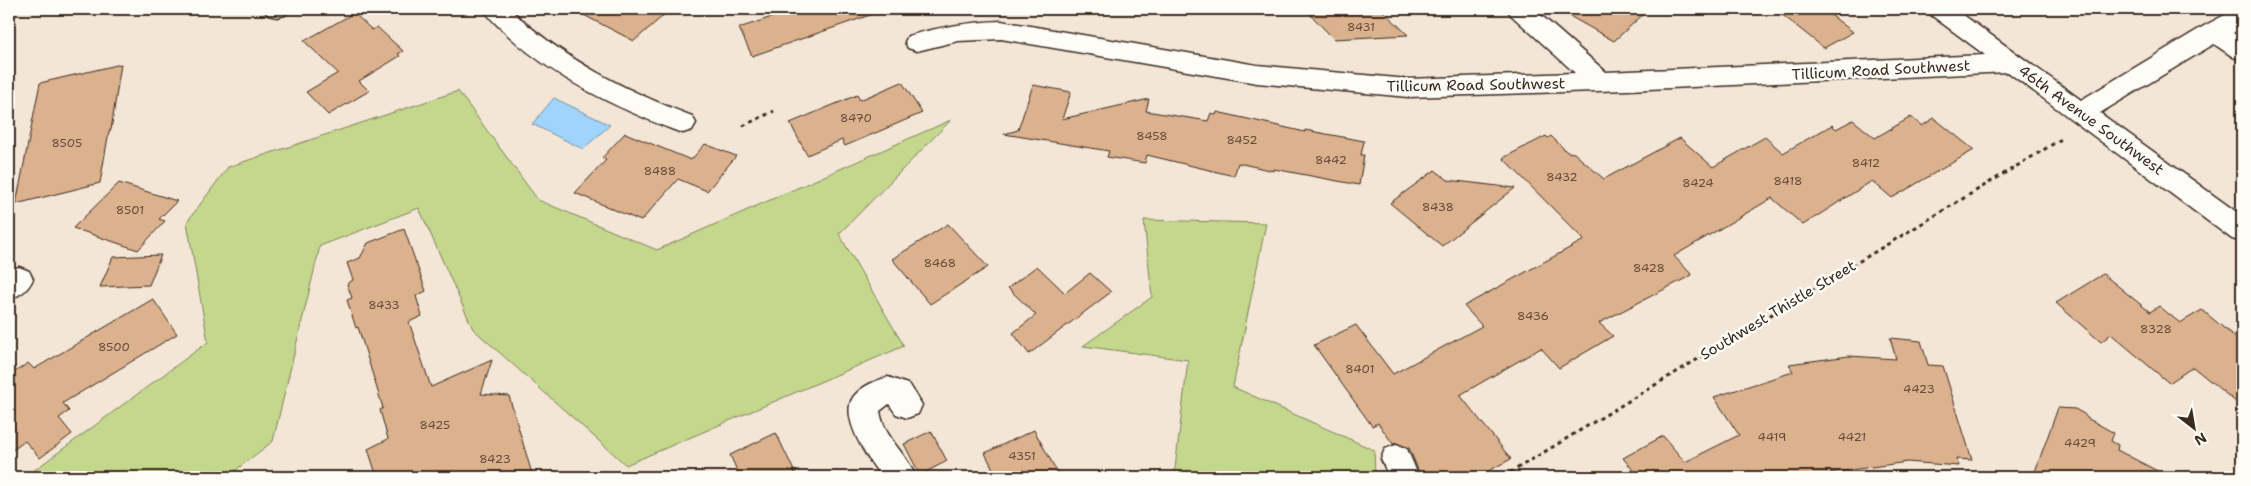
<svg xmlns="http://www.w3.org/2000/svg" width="2251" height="486" viewBox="0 0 2251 486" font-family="'Shantell Sans',sans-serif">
	<rect width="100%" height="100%" fill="#f3e6d7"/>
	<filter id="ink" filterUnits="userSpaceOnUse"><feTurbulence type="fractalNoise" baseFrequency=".02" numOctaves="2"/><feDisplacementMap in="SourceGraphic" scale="10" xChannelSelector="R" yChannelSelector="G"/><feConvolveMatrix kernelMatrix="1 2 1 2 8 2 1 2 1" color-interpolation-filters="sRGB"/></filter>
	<g filter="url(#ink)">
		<!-- green -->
		<g fill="#c3d88d" stroke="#7f8156">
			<path d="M458 91 538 200 657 250 951 120 839 234 904 346 626 465 473 329 419 208 320 246 273 441 227 477H25L208 342 187 222 228 167Z"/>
			<path d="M1144 220 1266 223 1233 387 1374 450 1375 477H1174L1188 360 1083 346 1152 297Z"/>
		</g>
		<!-- water -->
		<path fill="#9fd4fd" stroke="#7790a4" d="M554 98 610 125 583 149 532 124Z"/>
		<!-- building -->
		<g fill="#dcb18d" stroke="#3b2a1e">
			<path d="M572 9H671L634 41Z"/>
			<path d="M768 9H875L876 13 752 56 739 28 772 17Z"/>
			<path d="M1305 9H1381L1408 35 1334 39Z"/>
			<path d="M1557 9H1649L1614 41Z"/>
			<path d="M1775 9H1823L1853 32 1824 48Z"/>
			<path d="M354 13 372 30 377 27 403 51 398 54 400 56 359 81 369 91 328 115 306 92 338 73 304 41Z"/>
			<path d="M121 64 111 130 109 131 100 183 16 204 40 83Z"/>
			<path d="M902 82 922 113 845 146 842 140 807 155 790 123 857 95 860 100Z"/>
			<path d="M1033 85 1071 92 1062 119 1149 99 1146 111 1208 121 1211 113 1216 115 1217 112 1305 132V130L1364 141 1361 155H1364L1359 185 1274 169V171L1238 163 1234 176 1147 155 1145 163 1107 157 1109 151 1004 134 1018 130Z"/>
			<path d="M1911 117 1922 126 1934 118 1974 150 1892 198 1872 181 1803 225 1772 198 1674 256 1692 275 1599 323 1613 336 1559 368 1541 348 1460 395 1511 459 1477 477H1421L1409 448 1397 443 1393 444 1378 423 1372 426 1314 345 1356 325 1393 374 1482 326 1464 306 1584 240 1503 158 1546 136 1548 138 1551 136 1567 152 1574 153 1604 179 1680 138 1713 167 1765 137 1783 153 1832 125 1836 129 1853 120 1875 138Z"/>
			<path d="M625 133 691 160 705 144 736 156 707 191 678 179 641 221 575 193 606 160 602 158Z"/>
			<path d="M1435 170 1448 180 1515 188 1442 246 1390 203Z"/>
			<path d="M119 183 177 201 159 219 165 221 138 250 73 228Z"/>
			<path d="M948 224 988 267 930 304 892 259Z"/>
			<path d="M404 229 426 291 416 296 422 316 409 322 431 387 492 360 481 394 509 396 533 477H377L368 449 388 439 380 410 383 408 358 327 356 328 347 300 352 298 347 284 353 280 347 263 360 258 368 243Z"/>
			<path d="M161 255 149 285 100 287 113 257Z"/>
			<path d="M1037 266 1065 293 1090 273 1111 292 1029 354 1013 333 1036 315 1008 288Z"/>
			<path d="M2103 274 2150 312 2159 306 2180 323 2202 310 2242 343V407L2193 367 2169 383 2111 334 2101 342 2056 303Z"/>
			<path d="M153 299 177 334 63 403 69 411 59 418 72 434 40 458 25 441 9 453V376L28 363 34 369Z"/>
			<path d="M1890 338 1921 341 1928 365 1943 366 1972 460 1956 459 1959 466 1907 462 1830 473 1832 477H1639L1623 458 1663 436 1685 462 1739 435 1714 397 1793 372 1789 364 1849 356 1896 359Z"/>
			<path d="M2058 408 2075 409 2084 414 2087 418 2114 433 2111 441 2118 445 2117 450 2169 477H2033Z"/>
			<path d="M1034 430 1060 477H997L985 453Z"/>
			<path d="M931 431 947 461 920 475 904 444Z"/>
			<path d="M776 433 797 477H740L730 455Z"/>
		</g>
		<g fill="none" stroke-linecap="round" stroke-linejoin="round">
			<defs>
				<g id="minor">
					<path d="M264 9H289L285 15 277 17 268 15Z"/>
					<path d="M484 9H510C563 59 624 90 692 116L696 123 692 130 683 133 674 130C615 107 558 80 510 37 501 28 490 20 484 9Z"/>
					<path d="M1507 9H1534L1606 72 1985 55 1931 15 1927 9H1955L2081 100 2204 26 2234 10 2242 9V27L2233 33 2242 39V60L2233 57 2214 44 2100 113 2242 216V242L2232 239 2008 72 1628 90 1408 97 1257 83 1001 39 958 41 917 51 908 48 905 42 908 36C939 27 969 22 1001 21L1257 65 1408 79 1575 73 1511 15Z"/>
					<path d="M19 267 29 271 33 279C28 290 21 295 9 299V271Z"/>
					<path d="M888 377 910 385 922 405 918 414 907 418 896 414 889 404 880 411C884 439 907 453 916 477H882C869 461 838 416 854 396 863 385 876 381 888 377Z"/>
					<path d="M1396 445 1407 449 1419 477H1389L1381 459 1385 449Z"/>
				</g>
			</defs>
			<!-- minor casing -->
			<use href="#minor" stroke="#3b2a1e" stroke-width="3"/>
			<!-- path -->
			<g stroke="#3b2a1e" stroke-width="3" stroke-dasharray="4 4" stroke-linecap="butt">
				<path d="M743 126 774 111"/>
				<path d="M1503 477 2063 138"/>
			</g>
			<!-- minor -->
			<use href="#minor" fill="#fdfcf7" fill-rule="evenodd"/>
		</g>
	</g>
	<g text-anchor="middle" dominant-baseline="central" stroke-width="5" stroke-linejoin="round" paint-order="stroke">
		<!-- number labels -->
		<g font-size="12" fill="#634c3a">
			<text x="1361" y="27">8431</text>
			<text x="856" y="118">8470</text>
			<text x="1152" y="136">8458</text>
			<text x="1242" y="140">8452</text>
			<text x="67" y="143">8505</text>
			<text x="1331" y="160">8442</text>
			<text x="1866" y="163">8412</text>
			<text x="660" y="171">8488</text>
			<text x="1562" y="177">8432</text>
			<text x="1788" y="181">8418</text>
			<text x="1698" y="183">8424</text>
			<text x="1438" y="207">8438</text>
			<text x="130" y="210">8501</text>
			<text x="940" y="263">8468</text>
			<text x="1649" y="268">8428</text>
			<text x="384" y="305">8433</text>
			<text x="1533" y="316">8436</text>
			<text x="2156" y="329">8328</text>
			<text x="114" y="347">8500</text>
			<text x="1360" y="369">8401</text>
			<text x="1919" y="389">4423</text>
			<text x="435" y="425">8425</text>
			<text x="1772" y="437">4419</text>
			<text x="1852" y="437">4421</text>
			<text x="2080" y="443">4429</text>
			<text x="1022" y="456">4351</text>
			<text x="495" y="459">8423</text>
		</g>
		<!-- street labels -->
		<g font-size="15" fill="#3b2a1e" stroke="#fdfcf7">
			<text transform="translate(1881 70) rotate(-3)">Tillicum Road Southwest</text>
			<text transform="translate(1476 85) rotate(-1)">Tillicum Road Southwest</text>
			<text transform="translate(2091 120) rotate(36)">46th Avenue Southwest</text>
			<text transform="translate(1778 310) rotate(-31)">Southwest Thistle Street</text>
		</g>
	</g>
	<!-- margin -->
	<rect width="2251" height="486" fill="none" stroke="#fdfcf7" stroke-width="30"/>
	<rect x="15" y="15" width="2221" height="456" fill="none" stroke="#3b2a1e" stroke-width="2" filter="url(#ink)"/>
	<!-- north arrow -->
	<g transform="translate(2194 428) rotate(149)" stroke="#fdfcf7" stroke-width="4" paint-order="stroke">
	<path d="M0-4L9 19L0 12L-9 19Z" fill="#3b2a1e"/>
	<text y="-8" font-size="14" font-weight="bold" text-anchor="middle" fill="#3b2a1e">N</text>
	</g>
</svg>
